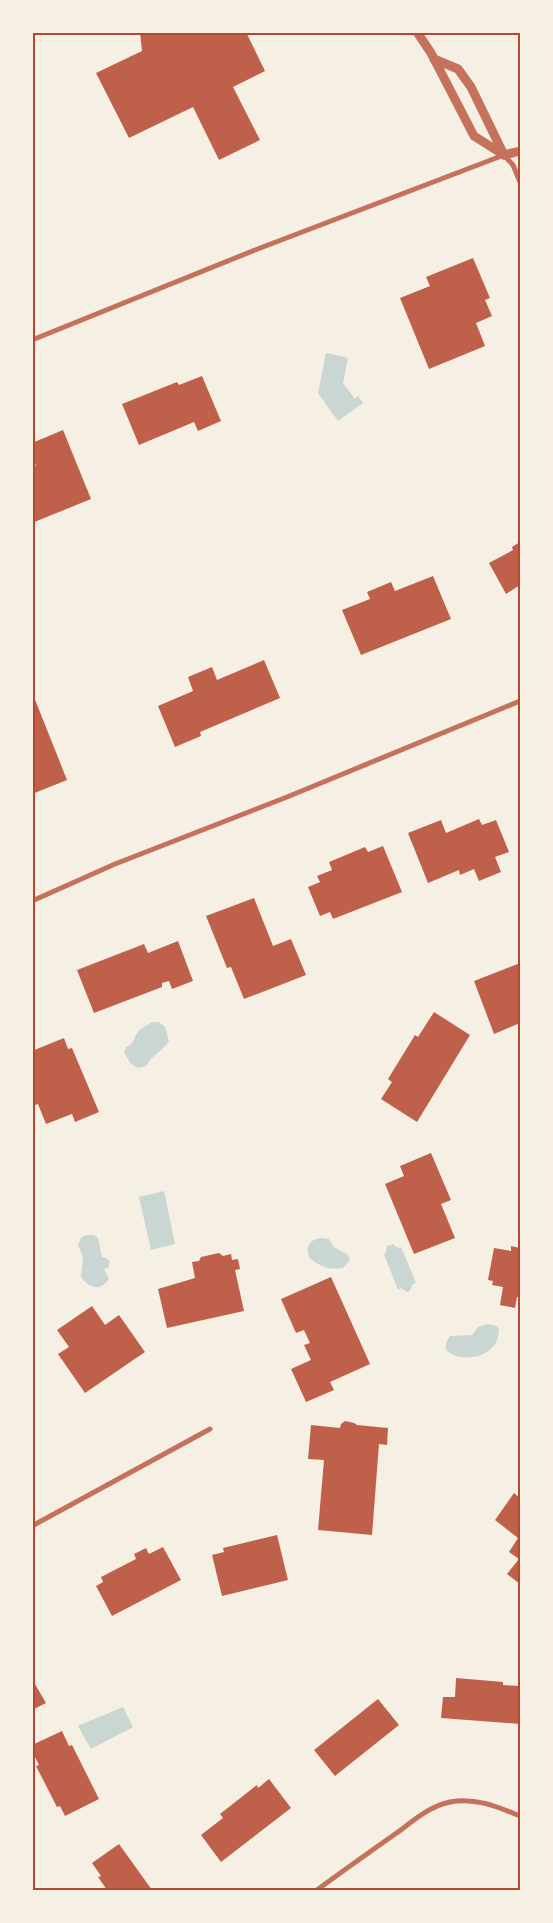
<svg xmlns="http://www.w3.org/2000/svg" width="553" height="1923" viewBox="0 0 553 1923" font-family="'Varela Round',sans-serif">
	<rect width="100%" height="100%" fill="#f6efe4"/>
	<!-- water -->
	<g fill="#c9d6d2">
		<path d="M326 353 348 358 343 383 355 399 358 396 363 403 338 421 318 393Z"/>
		<path d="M152 1022H159L165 1027 169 1041C162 1051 152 1055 146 1066L138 1068 131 1064 124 1052 126 1047C135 1044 133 1038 138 1032 142 1027 148 1025 152 1022Z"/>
		<path d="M164 1191 175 1244 151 1250 139 1197Z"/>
		<path d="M86 1235H94L98 1238 102 1257C109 1258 111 1262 108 1268L104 1269 109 1279C100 1292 89 1288 81 1277L83 1257 78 1245 81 1238Z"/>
		<path d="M322 1238 329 1239 334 1247 348 1255 350 1260 343 1268C330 1270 320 1267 310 1258 304 1247 310 1239 322 1238Z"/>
		<path d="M393 1244 398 1248 401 1247 416 1283 413 1284 409 1292H407L401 1288 398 1290 384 1254 386 1253 387 1246Z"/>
		<path d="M488 1324 496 1326 499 1329C498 1334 498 1340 495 1344 486 1359 459 1362 446 1350V1343L450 1336 472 1335 478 1327Z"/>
		<path d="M123 1707 133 1727 91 1749 78 1726Z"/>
	</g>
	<!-- building -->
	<g fill="#bf614a">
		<path d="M140 32H246L265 71 233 87 260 140 219 160 193 107 129 138 96 73 142 51Z"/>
		<path d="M473 258 490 298 485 300 492 316 476 323 485 346 429 369 400 298 430 286 426 277Z"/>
		<path d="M202 376 221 421 198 431 194 422 139 445 122 404 177 382 179 385Z"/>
		<path d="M63 430 91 499 32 523V467L36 466 32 458V443Z"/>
		<path d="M520 542V585L506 594 489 563 513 550 512 547Z"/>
		<path d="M433 576 451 619 361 655 342 610 370 599 367 592 391 582 395 591Z"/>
		<path d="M264 660 280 698 200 732 201 736 175 747 158 706 193 691 188 677 212 667 217 680Z"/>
		<path d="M32 692 67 780 32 794Z"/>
		<path d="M479 819 482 825 496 820 509 852 495 857 501 872 479 881 474 869 460 875 459 870 428 883 408 833 441 820 446 833Z"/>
		<path d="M383 846 402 892 333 919 330 912 320 916 308 887 320 882 317 876 332 870 329 862 365 847 368 852Z"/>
		<path d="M254 898 273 946 291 939 306 975 244 999 231 967 227 968 206 916Z"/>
		<path d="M178 941 193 981 172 989 169 981 162 983V987L94 1013 77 970 144 944 148 953Z"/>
		<path d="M520 963V1023L494 1034 474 981Z"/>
		<path d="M434 1012 470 1035 417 1122 381 1099 392 1082 388 1079 415 1035 418 1037Z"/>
		<path d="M64 1038 68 1049 72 1048 99 1112 75 1122 72 1114 46 1124 38 1104 32 1106V1051Z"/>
		<path d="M431 1153 451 1200 441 1204 455 1238 414 1254 385 1184 404 1176 400 1166Z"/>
		<path d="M511 1246 520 1248V1297H517L515 1308 500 1305 503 1287 492 1285 493 1281 488 1280 494 1248 511 1251Z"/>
		<path d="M219 1253 223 1256 231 1254 232 1260 238 1259 240 1269 235 1270 244 1311 167 1328 158 1289 195 1278 192 1262 199 1261 201 1257Z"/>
		<path d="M331 1277 370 1364 330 1382 334 1390 306 1402 291 1369 311 1360 304 1345 310 1343 304 1330 296 1333 281 1299Z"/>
		<path d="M92 1306 105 1325 119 1315 145 1352 85 1393 58 1354 69 1347 57 1330Z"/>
		<path d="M345 1421 354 1423 357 1425 388 1428 387 1445 379 1444 372 1535 318 1530 324 1460 308 1459 311 1425 340 1428 341 1424Z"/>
		<path d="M514 1493 520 1498V1584L507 1574 519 1559 509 1552 518 1538 495 1520Z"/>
		<path d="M277 1535 288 1580 222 1596 212 1555 224 1552 223 1548Z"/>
		<path d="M163 1547 181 1580 112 1616 96 1586 103 1582 101 1577 136 1559 134 1554 146 1548 149 1554Z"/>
		<path d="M456 1678 503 1682V1685L520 1686V1724L441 1718 443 1697H455Z"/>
		<path d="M32 1679 46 1703 32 1710Z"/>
		<path d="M378 1699 399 1725 335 1776 314 1750Z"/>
		<path d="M62 1731 69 1746 72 1745 99 1799 65 1816 60 1806 57 1807 36 1766 39 1765 32 1751V1745Z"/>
		<path d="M269 1779 291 1808 221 1862 201 1835 223 1818 220 1814 257 1785 258 1788Z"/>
		<path d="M119 1844 152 1890H107L98 1877 101 1876 92 1863Z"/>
	</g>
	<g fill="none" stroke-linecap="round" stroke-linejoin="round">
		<!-- minor -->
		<g stroke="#c5725c" stroke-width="5">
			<path d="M32 340 255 250 504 155 513 165 520 182"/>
			<path d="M32 901 115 864 287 797 520 701"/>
			<path d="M32 1526 210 1429"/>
			<path d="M317 1890C344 1870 371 1851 398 1832 414 1820 430 1806 450 1802 475 1797 498 1807 520 1816"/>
		</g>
		<!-- tertiary -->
		<g stroke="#c5725c" stroke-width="9">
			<path d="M417 32 431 53 474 136 504 155"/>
			<path d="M434 59 458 69 471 87 504 155"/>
			<path d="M504 155 520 151"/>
		</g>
	</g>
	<!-- border -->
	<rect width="553" height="1923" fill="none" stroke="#f6efe4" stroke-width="68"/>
	<rect x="34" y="34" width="485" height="1855" fill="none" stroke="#b5482f" stroke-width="2"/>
</svg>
